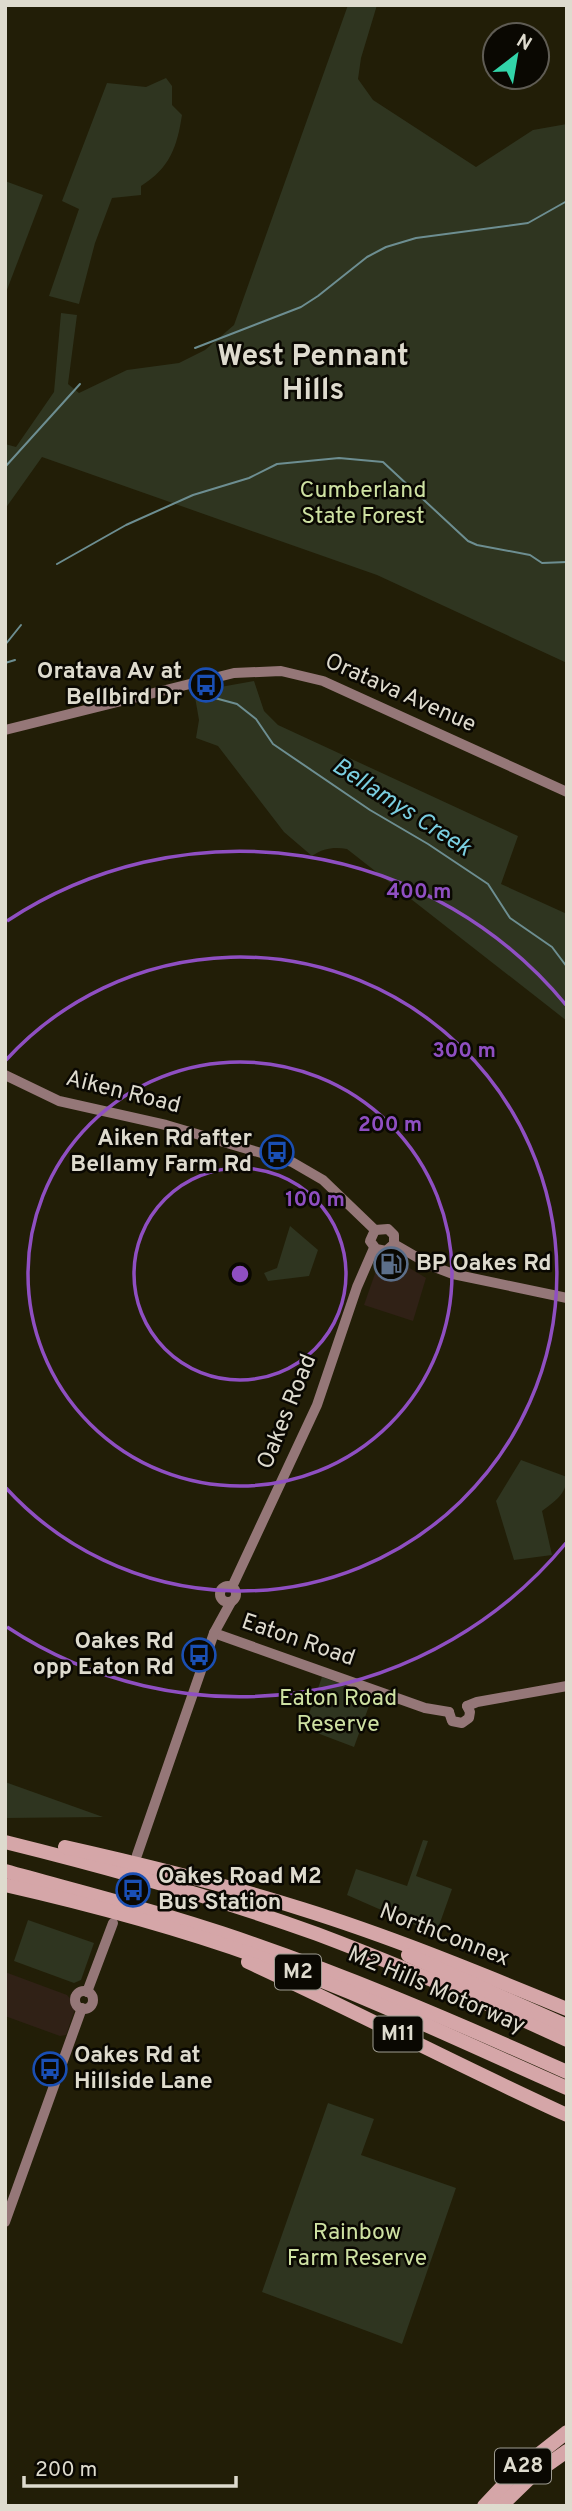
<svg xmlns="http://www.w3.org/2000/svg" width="572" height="2511" viewBox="0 0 572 2511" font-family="Overpass,sans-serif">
	<rect width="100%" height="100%" fill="#221e07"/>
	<!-- commercial -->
	<g fill="#302116">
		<path d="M393 1258 426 1278 413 1321 364 1305 378 1265 384 1259Z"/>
		<path d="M5 1972 67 1995 74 2003 75 2009 66 2035 60 2036 5 2016Z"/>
	</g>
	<!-- green -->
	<g fill="#2f3520">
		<path d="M348 5H377L361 58 358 79 373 100 476 167 533 130 567 124V663L377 575 42 457 5 509V444L16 447 54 392 61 313 77 315 68 384 79 393 127 370 179 363 205 350 234 325Z"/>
		<path d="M166 78 172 86V105L182 115C177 147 170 168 141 186V195L112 198 95 243 79 304 49 296 79 209 62 201 107 83 146 87Z"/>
		<path d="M5 181 43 195 5 295Z"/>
		<path d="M254 681 264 711 278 725 518 836 501 884 567 914V1021L347 849C334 847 324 848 312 856L284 832 218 746 196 738 199 720 195 697 198 691Z"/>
		<path d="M290 1226 318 1250 309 1276 268 1281 264 1273 277 1268Z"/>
		<path d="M521 1460 567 1477C566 1495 555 1501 542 1511L552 1555 514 1560 496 1501Z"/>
		<path d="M322 1677 373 1695 354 1747 304 1728Z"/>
		<path d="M5 1782 103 1817 5 1818Z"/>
		<path d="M423 1840 428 1841 416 1876 452 1889 436 1934 347 1895 356 1869 407 1886Z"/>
		<path d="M28 1920 94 1943 81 1980 74 1983 14 1961Z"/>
		<path d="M328 2103 374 2119 361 2155 456 2188 402 2344 262 2292Z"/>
	</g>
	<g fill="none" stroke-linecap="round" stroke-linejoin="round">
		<!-- stream -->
		<g stroke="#6d8e91" stroke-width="2">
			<path d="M195 348 301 307 318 296 367 257 386 247 416 238 528 223 567 201"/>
			<path d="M5 467 80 384"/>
			<path d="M57 564 126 525 193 495 249 478 277 464 339 458 383 462 468 541 477 545 530 555 542 563 567 562"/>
			<path d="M5 645 21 625"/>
			<path d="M5 663 15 660"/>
			<path d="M206 692 211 697 237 704 256 719 273 744 370 810 428 844 488 884 510 918 552 947 567 967"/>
		</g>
		<!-- secondary-tunnel -->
		<path stroke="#3e3a25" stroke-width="10" stroke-dasharray="10 5" stroke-linecap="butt" d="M118 1907 131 1870"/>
		<!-- secondary -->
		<g stroke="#957778" stroke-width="10">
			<path d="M5 730 234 673 281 671 323 681 567 792"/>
			<path d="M5 1075 59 1101 166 1125 292 1162 323 1180 375 1230"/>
			<path d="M375 1230 370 1241 376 1249 386 1251 394 1244"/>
			<path d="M375 1230 388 1229 394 1235V1244"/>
			<path d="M394 1244 432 1266 453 1274 567 1298"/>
			<circle cx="228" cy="1594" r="8"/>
			<path d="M232 1587 317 1405 357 1287 374 1248"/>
			<path d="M214 1633 425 1708 449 1712"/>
			<path d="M467 1706 477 1702 567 1686"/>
			<path d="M449 1712 452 1721 462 1723 469 1718 470 1712 467 1706"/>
			<path d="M137 1855 214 1633 231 1602"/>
			<circle cx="84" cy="2000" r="9"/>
			<path d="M87 1992 113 1923"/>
			<path d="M5 2222 82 2008"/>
		</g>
		<!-- highway -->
		<g stroke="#d5a6a8" stroke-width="14">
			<path d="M5 1842C110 1868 215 1897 317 1934 402 1966 485 2002 567 2040"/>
			<path d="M65 1847C145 1865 224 1884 302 1909 392 1937 479 1973 567 2009"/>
			<path d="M5 1871C77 1891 150 1909 221 1933 339 1972 453 2021 567 2072"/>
			<path d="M5 1885C93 1905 182 1929 267 1960 369 1997 467 2044 567 2088"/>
			<path d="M408 1955 567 2026"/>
			<path d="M248 1962C355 2011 459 2066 567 2115"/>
			<path d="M484 2506 515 2473 567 2432"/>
			<path d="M501 2506 533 2475 567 2451"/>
		</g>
	</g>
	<!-- distance rings -->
	<g fill="none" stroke="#8f4fc2" stroke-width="3.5">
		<circle cx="240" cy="1274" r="106"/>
		<circle cx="240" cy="1274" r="212"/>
		<path d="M6 1060A317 317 0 1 1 6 1488"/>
		<path d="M566 1543A423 423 0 0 1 7 1627M7 921A423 423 0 0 1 566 1005"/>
	</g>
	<!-- icons -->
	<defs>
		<symbol id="bus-ring" viewBox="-11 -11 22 22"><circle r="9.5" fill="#0a0802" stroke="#1a4fb4" stroke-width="1.5"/><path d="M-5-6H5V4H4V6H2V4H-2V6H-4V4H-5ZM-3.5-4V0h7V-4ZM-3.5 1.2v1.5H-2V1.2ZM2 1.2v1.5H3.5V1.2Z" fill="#1a4fb4"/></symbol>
		<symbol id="fuel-ring" viewBox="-11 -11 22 22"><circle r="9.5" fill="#0a0802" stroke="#5c6f8a" stroke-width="1.5"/><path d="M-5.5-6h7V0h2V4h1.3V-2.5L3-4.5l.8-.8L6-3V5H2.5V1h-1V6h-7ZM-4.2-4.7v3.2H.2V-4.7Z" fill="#5c6f8a"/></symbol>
	</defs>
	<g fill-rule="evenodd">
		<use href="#bus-ring" x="187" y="666" width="38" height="38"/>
		<use href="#bus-ring" x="258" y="1133" width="38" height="38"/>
		<use href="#fuel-ring" x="372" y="1245" width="38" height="38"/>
		<use href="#bus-ring" x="180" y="1636" width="38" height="38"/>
		<use href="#bus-ring" x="114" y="1871" width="38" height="38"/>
		<use href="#bus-ring" x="31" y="2050" width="38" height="38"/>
	</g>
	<g text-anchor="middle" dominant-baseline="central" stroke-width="5" stroke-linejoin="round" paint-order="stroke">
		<!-- shield labels -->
		<g fill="#0a0802" stroke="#9e9c91" stroke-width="2">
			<rect x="275" y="1954.5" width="46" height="35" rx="5"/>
			<rect x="373.5" y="2016.5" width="49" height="35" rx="5"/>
			<rect x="495" y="2448.5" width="56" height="35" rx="5"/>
		</g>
		<g font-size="21" font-weight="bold" fill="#dedbce">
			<text x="298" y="1972">M2</text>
			<text x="398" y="2034">M11</text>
			<text x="523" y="2466">A28</text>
		</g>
		<!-- park labels -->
		<g font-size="23" fill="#cee1a2" stroke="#0a0802">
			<text x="363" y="491">Cumberland<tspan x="363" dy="26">State Forest</tspan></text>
			<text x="338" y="1699">Eaton Road<tspan x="338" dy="26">Reserve</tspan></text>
			<text x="357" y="2233">Rainbow<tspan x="357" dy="26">Farm Reserve</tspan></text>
		</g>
		<!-- poi labels -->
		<g font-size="23" font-weight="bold" fill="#dedbce" stroke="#0a0802" text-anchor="end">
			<text x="182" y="672">Oratava Av at<tspan x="182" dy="26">Bellbird Dr</tspan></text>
			<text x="252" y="1139">Aiken Rd after<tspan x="252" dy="26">Bellamy Farm Rd</tspan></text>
			<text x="416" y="1264" text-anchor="start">BP Oakes Rd</text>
			<text x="174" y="1642">Oakes Rd<tspan x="174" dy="26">opp Eaton Rd</tspan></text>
			<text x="158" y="1877" text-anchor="start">Oakes Road M2<tspan x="158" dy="26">Bus Station</tspan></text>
			<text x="74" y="2056" text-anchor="start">Oakes Rd at<tspan x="74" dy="26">Hillside Lane</tspan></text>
		</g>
		<!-- street labels -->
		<g font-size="23" fill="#dedbce" stroke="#0a0802">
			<text transform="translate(400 694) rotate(24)">Oratava Avenue</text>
			<text transform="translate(123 1093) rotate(14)">Aiken Road</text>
			<text transform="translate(288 1412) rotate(-68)">Oakes Road</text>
			<text transform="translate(298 1641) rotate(19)">Eaton Road</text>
			<text transform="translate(444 1936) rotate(21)">NorthConnex</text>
			<text transform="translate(436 1991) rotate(23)">M2 Hills Motorway</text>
		</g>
		<!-- water labels -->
		<g font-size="24" font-style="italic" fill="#7acee0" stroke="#0a0802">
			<text transform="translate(401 808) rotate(33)">Bellamys Creek</text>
		</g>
		<!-- district labels -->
		<g font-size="30" font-weight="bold" fill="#dedbce" stroke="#0a0802">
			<text x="313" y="357">West Pennant<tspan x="313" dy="34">Hills</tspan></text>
		</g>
	</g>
	<circle cx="240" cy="1274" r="10" fill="#8f4fc2" stroke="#0a0802" stroke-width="3.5"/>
	<g font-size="21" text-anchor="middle" font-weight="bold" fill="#8f4fc2" stroke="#0a0802" stroke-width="5" stroke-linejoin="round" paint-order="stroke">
		<text x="419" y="898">400 m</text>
		<text x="464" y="1057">300 m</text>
		<text x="390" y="1131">200 m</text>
		<text x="315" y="1206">100 m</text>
	</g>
	<!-- border -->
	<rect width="572" height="2511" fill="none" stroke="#dedbce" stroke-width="14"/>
	<!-- north arrow -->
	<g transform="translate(516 56) rotate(31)"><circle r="33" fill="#0a0802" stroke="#5f5c54" stroke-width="2"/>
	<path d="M0-5L12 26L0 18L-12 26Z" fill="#32d4a9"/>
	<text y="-10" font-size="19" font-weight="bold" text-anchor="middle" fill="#dedbce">N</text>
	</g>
	<!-- scale -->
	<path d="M24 2476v10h212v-10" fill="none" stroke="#dedbce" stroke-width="3.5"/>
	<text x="35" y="2476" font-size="21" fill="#dedbce" stroke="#0a0802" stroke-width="5" paint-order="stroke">200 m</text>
</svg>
